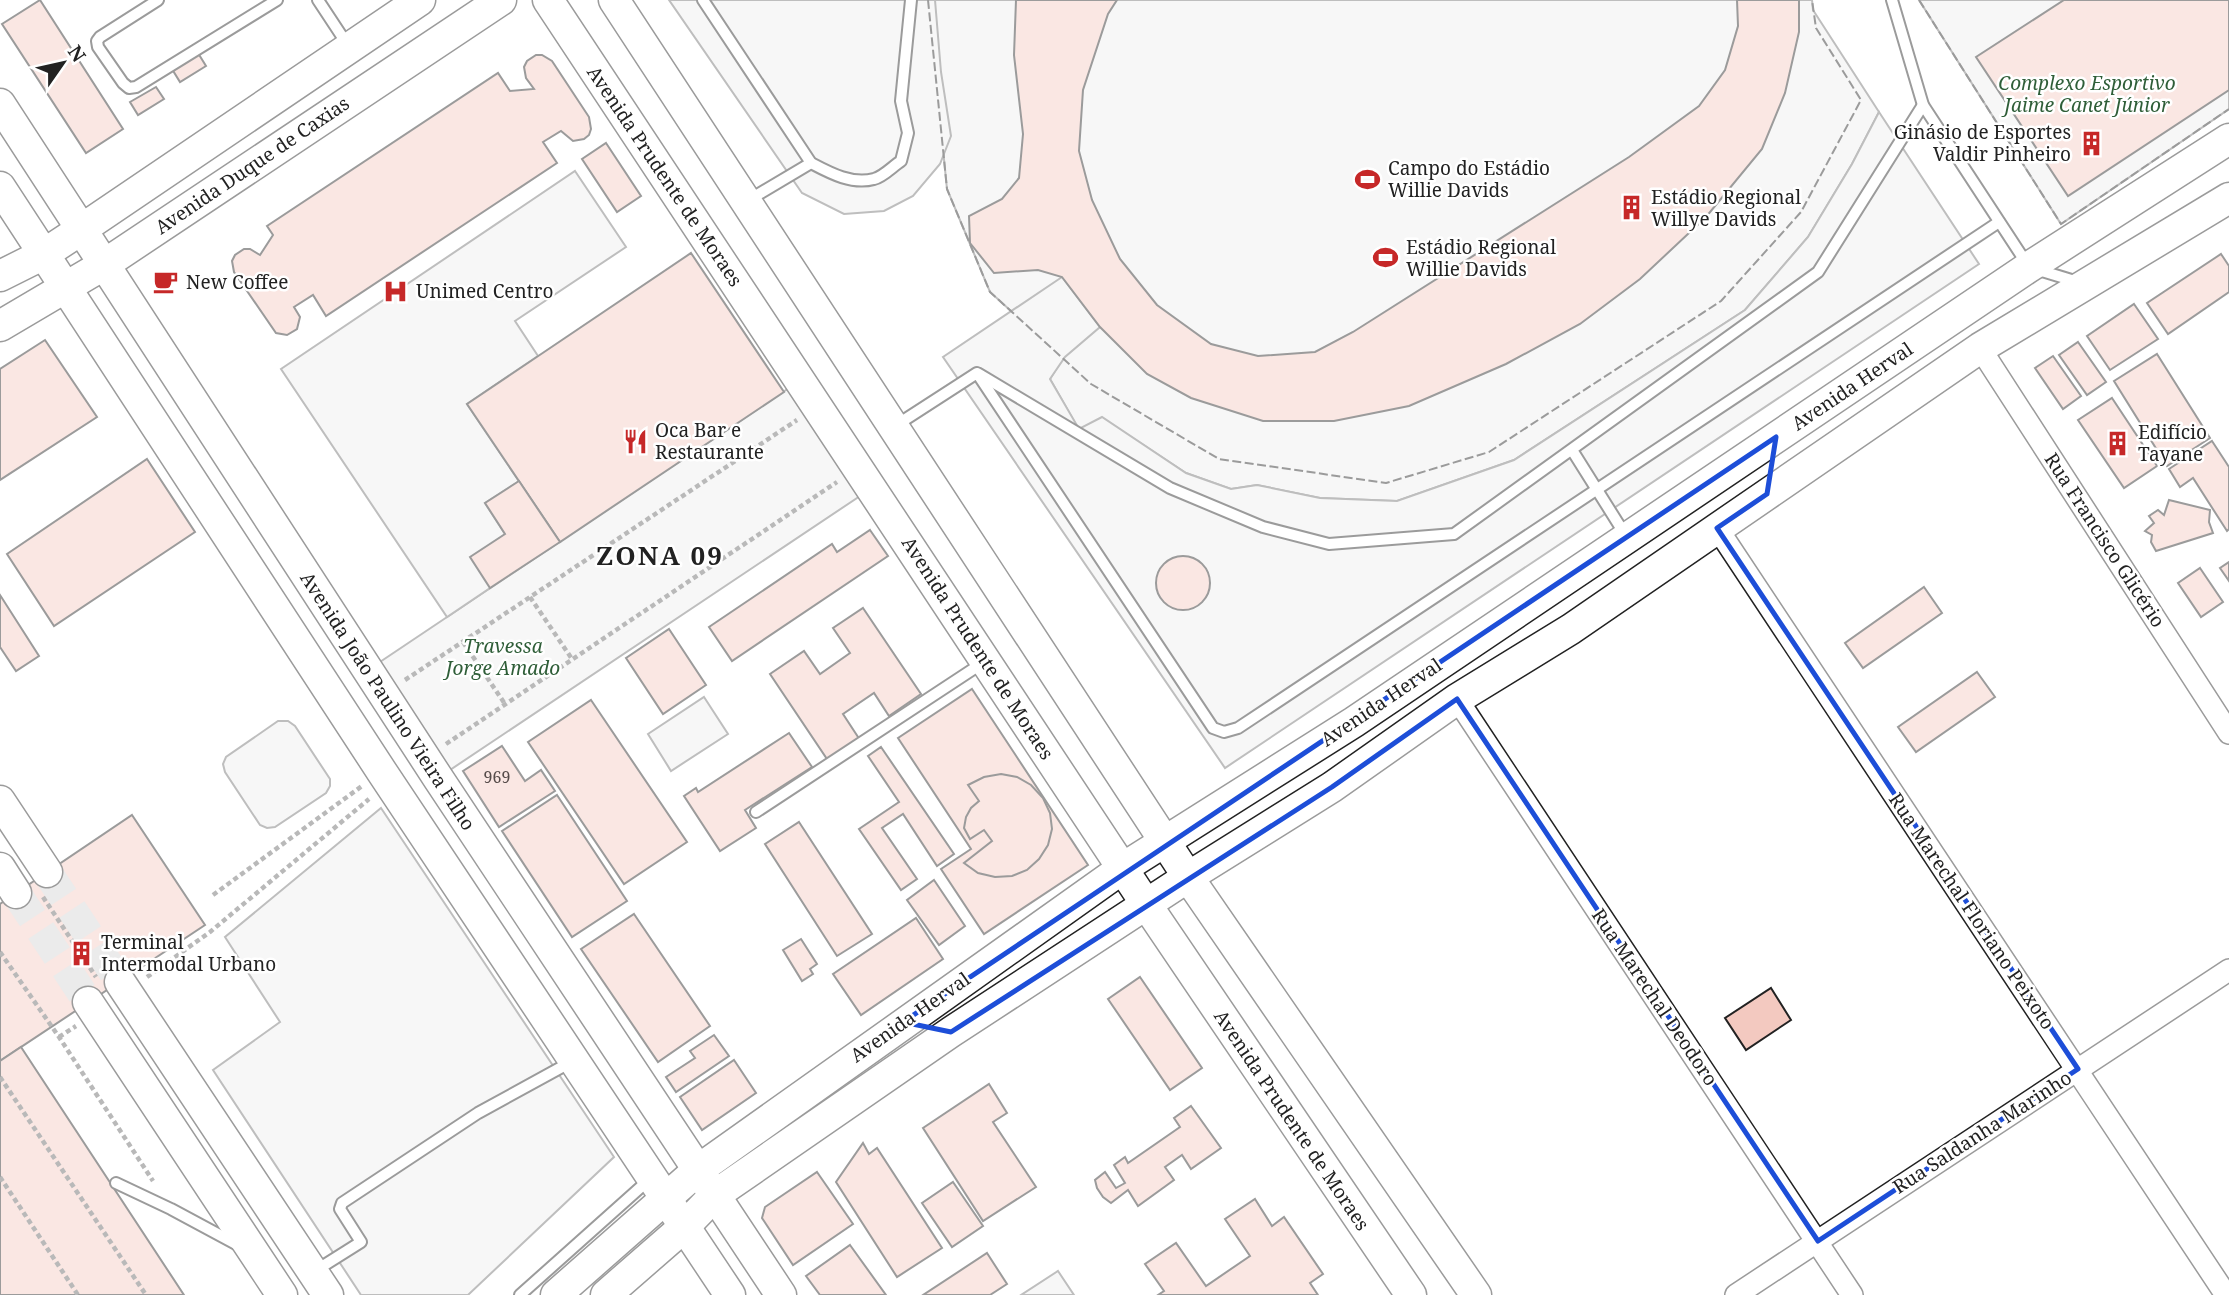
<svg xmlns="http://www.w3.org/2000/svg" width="2229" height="1295" viewBox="0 0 2229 1295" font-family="'Noto Serif',serif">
	<rect width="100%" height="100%" fill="#fff"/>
	<!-- green -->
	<g fill="#eee" stroke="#6f6f6f" stroke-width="2">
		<path d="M928 0H1812L1813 10 1879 112 1852 164 1808 237 1745 310 1514 460 1397 501 1320 498 1257 485 1231 489 1186 473 1102 418 1079 430 1050 379 1063 358 990 292 947 189Z"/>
		<path d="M1919 0H2229V109L2061 224Z"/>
		<path d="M801 380 872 488 438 778 368 670Z"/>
		<path d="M704 697 728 734 671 771 648 734Z"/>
		<path d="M278 721H288L295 726 330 779V786L326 793 275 827 267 828 260 825 225 772 223 764 226 757Z"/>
		<path d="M1058 1271 1074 1295H1021Z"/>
	</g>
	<!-- parking -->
	<g fill="#ededed" stroke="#6f6f6f" stroke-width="2">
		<path d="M669 0H935L941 72 951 136 940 164 913 196 884 211 844 214 802 193Z"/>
		<path d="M1879 112 1979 264 1225 768 943 357 1062 277 1100 327 1065 357 1050 379 1079 429 1102 417 1186 473 1231 489 1257 485 1320 498 1397 501 1514 460 1745 310 1808 237 1852 164Z"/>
		<path d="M575 171 626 247 515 321 538 356 467 404 519 481 485 503 505 534 490 588 447 617 281 369Z"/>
		<path d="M381 808 614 1157 468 1295H361L213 1070 280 1022 225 937Z"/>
	</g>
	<!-- building -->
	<g fill="#f3c9c0" stroke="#222" stroke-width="2">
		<path d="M40 0 123 129 86 153 2 24Z"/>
		<path d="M1016 0H1117L1108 14 1083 90 1079 151 1092 200 1120 259 1157 305 1211 344 1258 356 1315 352 1353 332 1629 157 1699 106 1725 70 1738 26 1737 0H1799V32L1785 93 1762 149 1706 217 1640 279 1580 324 1506 364 1409 406 1334 421H1263L1191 398 1147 374 1100 327 1062 277 1038 270 994 273 970 243 969 216 1002 199 1019 178 1023 134 1014 55Z"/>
		<path d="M2064 0H2229V90L2068 196 1976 57Z"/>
		<path d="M198 53 206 66 180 82 172 69Z"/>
		<path d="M536 55H542L552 61 589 117 591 129 589 135 584 139 573 141 561 131 543 142 557 163 326 316 313 295 294 307 300 317 297 329 287 335 276 333 234 272 232 261 235 255 244 249H250L260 255 273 235 267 226 498 73 510 91 534 89 526 78 524 67 527 61Z"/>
		<path d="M156 87 164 99 138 115 130 102Z"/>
		<path d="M606 143 641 196 617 212 582 159Z"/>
		<path d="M691 253 784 392 560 542 467 404Z"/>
		<path d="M2221 254 2229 266V292L2168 334 2147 303Z"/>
		<path d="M2134 304 2158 339 2110 370 2087 336Z"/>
		<path d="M45 340 97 417 0 480V369Z"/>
		<path d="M2078 342 2106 382 2087 395 2059 355Z"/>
		<path d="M2157 354 2210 438 2167 466 2114 381Z"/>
		<path d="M2053 356 2081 396 2063 409 2035 368Z"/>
		<path d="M2112 398 2157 466 2124 488 2078 420Z"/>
		<path d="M2212 441 2229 467V529L2227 531 2193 478 2180 487 2169 469Z"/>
		<path d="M147 459 195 532 54 626 7 554Z"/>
		<path d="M519 481 560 542 490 588 470 557 505 534 485 503Z"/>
		<path d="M2169 500 2210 510 2209 522 2213 533 2156 551 2151 542 2152 535 2145 531 2154 523 2149 516 2158 510 2164 515Z"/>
		<path d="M870 530 888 556 732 661 709 627 832 544 837 552Z"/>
		<circle cx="1183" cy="583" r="27"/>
		<path d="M2229 562V581L2220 568Z"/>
		<path d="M2200 568 2223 602 2201 617 2178 583Z"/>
		<path d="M1924 587 1942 613 1863 668 1845 643Z"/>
		<path d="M0 595 39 656 16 671 0 647Z"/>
		<path d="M863 608 921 694 889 716 874 693 843 714 860 740 829 762 770 674 804 651 820 674 850 653 833 628Z"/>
		<path d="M669 629 706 685 663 714 626 658Z"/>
		<path d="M1977 672 1995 697 1916 752 1898 727Z"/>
		<path d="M972 689 1088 865 984 934 941 869 971 849 898 738Z"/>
		<path d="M591 700 687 842 624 884 528 742Z"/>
		<path d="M789 733 812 767 745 810 756 828 720 851 684 796 696 788 698 792Z"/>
		<path d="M502 746 525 781 541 770 555 791 499 827 463 771Z"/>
		<path d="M881 747 954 854 937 866 903 814 882 828 917 879 901 890 859 829 899 802 868 756Z"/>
		<path d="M1001 774 1017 777 1031 785 1043 798 1050 813 1052 829 1048 845 1039 859 1027 870 1012 876 995 877 978 873 964 863 992 841 984 830 970 839 964 828 966 817 971 808 979 801 968 785 984 777Z"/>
		<path d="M557 795 627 901 572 937 502 831Z"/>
		<path d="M132 815 205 925 0 1061V904Z"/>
		<path d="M799 822 872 934 837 956 765 844Z"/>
		<path d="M934 880 965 926 939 945 907 900Z"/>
		<path d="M634 914 710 1026 658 1062 581 949Z"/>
		<path d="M916 918 943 959 861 1015 833 974Z"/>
		<path d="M801 939 817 964 810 969 813 974 802 981 783 950Z"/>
		<path d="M1140 977 1202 1068 1170 1090 1108 999Z"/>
		<path d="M1771 988 1791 1020 1746 1050 1725 1018Z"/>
		<path d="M714 1035 729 1056 676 1092 666 1077 695 1058 690 1051Z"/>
		<path d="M21 1047 184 1295H0V1061Z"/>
		<path d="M734 1060 756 1093 702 1130 680 1097Z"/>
		<path d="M989 1084 1007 1113 993 1122 1036 1187 983 1221 923 1128Z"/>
		<path d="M1191 1106 1221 1148 1191 1169 1182 1155 1165 1167 1174 1180 1138 1206 1128 1190 1111 1203 1103 1197 1097 1188 1095 1180 1105 1172 1116 1188 1125 1183 1114 1165 1125 1157 1128 1163 1180 1127 1174 1118Z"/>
		<path d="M863 1143 869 1154 877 1148 942 1248 897 1277 836 1182Z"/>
		<path d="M817 1172 853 1224 793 1265 762 1218 765 1207Z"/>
		<path d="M953 1182 983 1226 952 1247 922 1203Z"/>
		<path d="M1255 1199 1272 1226 1284 1217 1323 1274 1310 1283 1318 1295H1158L1164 1291 1145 1264 1176 1243 1206 1286 1250 1256 1225 1219Z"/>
		<path d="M850 1245 886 1295H820L806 1276Z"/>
		<path d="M987 1253 1007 1284 990 1295H923Z"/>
	</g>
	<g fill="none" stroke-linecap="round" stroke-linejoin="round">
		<!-- secondary-tunnel -->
		<g stroke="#d3d3d3" stroke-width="30" stroke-dasharray="30 15" stroke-linecap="butt">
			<path d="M47 872 120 982"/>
			<path d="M16 893 88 1002"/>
		</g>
		<defs>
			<g id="lane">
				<path d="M158 0 100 37 97 41 98 47 123 83 129 88 136 87 277 0"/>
				<path d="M318 0 349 47"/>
				<path d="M703 0 811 163C830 173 852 185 874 179 883 177 893 166 901 161L908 133 901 101 911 0"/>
				<path d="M1892 0 1923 105 2029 267 2078 282"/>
				<path d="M747 201 811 163"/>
				<path d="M979 374 1170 488 1263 527 1329 544 1454 534 1818 272 1923 105"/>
				<path d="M895 426 977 373 1213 728 1224 732 1238 728 1999 222"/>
				<path d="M1572 450 1626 536"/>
				<path d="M756 812 984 662"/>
				<path d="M116 1183 171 1209 238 1245"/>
				<path d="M315 1271 361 1242 340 1209 342 1203 478 1113 571 1062"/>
				<path d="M520 1295 651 1178"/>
			</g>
			<g id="street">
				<path d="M1980 348 2229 733"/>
				<path d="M1717 528 2226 1295"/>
				<path d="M1457 699 1852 1295"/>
				<path d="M1736 1295 2229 970"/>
			</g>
			<g id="secondary">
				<path d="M548 0 1146 904 1411 1295"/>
				<path d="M614 0 1188 877 1476 1295"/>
				<path d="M0 104 438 778 781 1295"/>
				<path d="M0 187 382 772 730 1295"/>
				<path d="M0 276 44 254 82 229 420 0"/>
				<path d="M0 326 105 264 501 0"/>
				<path d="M0 801 47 872"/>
				<path d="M0 868 16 893"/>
				<path d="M120 982 328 1295"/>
				<path d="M88 1002 282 1295"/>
				<path d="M556 1295 698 1170 1123 868 1354 722 2029 267 2229 139"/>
				<path d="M606 1295 684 1227 715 1195 951 1032 1188 877 1332 787 1457 699 1571 629 1980 348 2229 198"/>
			</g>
		</defs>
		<!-- lane casing -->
		<use href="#lane" stroke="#222" stroke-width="14"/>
		<!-- street casing -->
		<use href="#street" stroke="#222" stroke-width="24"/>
		<!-- secondary casing -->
		<use href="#secondary" stroke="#222" stroke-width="33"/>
		<!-- path -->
		<g stroke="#646464" stroke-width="4.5" stroke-dasharray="5 3.5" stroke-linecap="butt">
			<path d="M530 597 572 659"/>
			<path d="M463 642 505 704"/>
			<path d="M405 680 797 420"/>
			<path d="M446 744 837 482"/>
			<path d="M213 895 362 786"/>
			<path d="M43 897 96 977"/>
			<path d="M0 952 59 1037 153 1181"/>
			<path d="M147 977 210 932 369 799"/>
			<path d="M59 1037 76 1026"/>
			<path d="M0 1077 146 1295"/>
			<path d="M0 1177 78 1295"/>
		</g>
		<!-- lane -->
		<use href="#lane" stroke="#fff" stroke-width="10"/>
		<!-- street -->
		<use href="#street" stroke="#fff" stroke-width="21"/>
		<!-- secondary -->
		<use href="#secondary" stroke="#fff" stroke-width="30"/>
		<!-- fence -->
		<g stroke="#222" stroke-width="2" stroke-dasharray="9 3.5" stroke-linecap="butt">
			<path d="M928 0 947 189 990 292 1091 384 1219 459 1386 483 1489 452 1721 301 1801 212 1861 100 1816 28 1812 0"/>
			<path d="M1919 0 2061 224 2229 109"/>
		</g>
	</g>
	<!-- marked area -->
	<path d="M0 0H2229V1295H0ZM1776 437 1767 494 1717 528 2078 1069 1818 1241 1457 699 1332 787 951 1032 903 1022Z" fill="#fff" fill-opacity=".55" fill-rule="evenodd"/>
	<path fill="none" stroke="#1d4ed8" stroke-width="5" stroke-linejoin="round" d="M1776 437 1767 494 1717 528 2078 1069 1818 1241 1457 699 1332 787 951 1032 903 1022Z"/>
	<!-- icons -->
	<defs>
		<symbol id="building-bare" viewBox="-9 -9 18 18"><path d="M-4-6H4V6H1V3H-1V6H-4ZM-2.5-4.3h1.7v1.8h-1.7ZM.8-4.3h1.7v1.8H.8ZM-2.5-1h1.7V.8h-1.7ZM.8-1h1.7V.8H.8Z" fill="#c62828" stroke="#fff" stroke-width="2.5" paint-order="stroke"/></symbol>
		<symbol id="stadium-bare" viewBox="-9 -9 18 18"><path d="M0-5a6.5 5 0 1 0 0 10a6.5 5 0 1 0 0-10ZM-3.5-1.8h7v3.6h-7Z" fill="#c62828" stroke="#fff" stroke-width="2.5" paint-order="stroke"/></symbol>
		<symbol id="cafe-bare" viewBox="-9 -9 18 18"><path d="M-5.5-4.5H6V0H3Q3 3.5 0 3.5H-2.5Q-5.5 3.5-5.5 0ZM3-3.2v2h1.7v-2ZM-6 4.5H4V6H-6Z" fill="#c62828" stroke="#fff" stroke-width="2.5" paint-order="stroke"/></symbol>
		<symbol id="hospital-bare" viewBox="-9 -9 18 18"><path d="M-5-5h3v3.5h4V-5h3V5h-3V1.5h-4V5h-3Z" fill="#c62828" stroke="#fff" stroke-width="2.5" paint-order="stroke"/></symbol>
		<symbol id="restaurant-bare" viewBox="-9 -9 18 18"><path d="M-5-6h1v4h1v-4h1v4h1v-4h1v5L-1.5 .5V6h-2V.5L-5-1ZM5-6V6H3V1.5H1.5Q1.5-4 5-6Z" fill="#c62828" stroke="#fff" stroke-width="2.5" paint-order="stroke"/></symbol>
	</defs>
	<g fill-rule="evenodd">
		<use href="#building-bare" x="2074" y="126" width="35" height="35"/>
		<use href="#stadium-bare" x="1350" y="162" width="35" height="35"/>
		<use href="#building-bare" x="1614" y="190" width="35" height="35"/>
		<use href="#stadium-bare" x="1368" y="240" width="35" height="35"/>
		<use href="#cafe-bare" x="148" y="264" width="35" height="35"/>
		<use href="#hospital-bare" x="378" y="274" width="35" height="35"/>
		<use href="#restaurant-bare" x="618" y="424" width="35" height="35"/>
		<use href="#building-bare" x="2100" y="426" width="35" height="35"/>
		<use href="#building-bare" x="64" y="936" width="35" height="35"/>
	</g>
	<g text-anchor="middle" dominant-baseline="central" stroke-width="5" stroke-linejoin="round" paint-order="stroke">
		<!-- number labels -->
		<g font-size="16" fill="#564c4a">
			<text x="497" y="777">969</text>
		</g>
		<!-- park labels -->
		<g font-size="19" font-style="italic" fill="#2f5e38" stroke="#fff">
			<text x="2087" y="83">Complexo Esportivo<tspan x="2087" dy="22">Jaime Canet Júnior</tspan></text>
			<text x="503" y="646">Travessa<tspan x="503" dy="22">Jorge Amado</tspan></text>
		</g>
		<!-- poi labels -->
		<g font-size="19" fill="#222" stroke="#fff" text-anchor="start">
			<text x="2071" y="132" text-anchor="end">Ginásio de Esportes<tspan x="2071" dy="22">Valdir Pinheiro</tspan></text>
			<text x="1388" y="168">Campo do Estádio<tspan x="1388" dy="22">Willie Davids</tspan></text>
			<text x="1651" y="197">Estádio Regional<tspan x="1651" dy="22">Willye Davids</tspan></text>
			<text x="1406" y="247">Estádio Regional<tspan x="1406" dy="22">Willie Davids</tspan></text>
			<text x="186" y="282">New Coffee</text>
			<text x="416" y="291">Unimed Centro</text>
			<text x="655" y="430">Oca Bar e<tspan x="655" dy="22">Restaurante</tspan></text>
			<text x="2138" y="432">Edifício<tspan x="2138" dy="22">Tayane</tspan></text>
			<text x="101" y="942">Terminal<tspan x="101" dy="22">Intermodal Urbano</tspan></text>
		</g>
		<!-- street labels -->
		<g font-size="19" fill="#222" stroke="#fff">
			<text transform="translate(252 165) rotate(-34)">Avenida Duque de Caxias</text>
			<text transform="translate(665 176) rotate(56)">Avenida Prudente de Moraes</text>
			<text transform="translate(1852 386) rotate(-34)">Avenida Herval</text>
			<text transform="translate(2105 540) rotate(57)">Rua Francisco Glicério</text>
			<text transform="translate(978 648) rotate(57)">Avenida Prudente de Moraes</text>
			<text transform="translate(388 701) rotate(57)">Avenida João Paulino Vieira Filho</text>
			<text transform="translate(1381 702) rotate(-34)">Avenida Herval</text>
			<text transform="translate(1972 911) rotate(56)">Rua Marechal Floriano Peixoto</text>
			<text transform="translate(1655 997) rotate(56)">Rua Marechal Deodoro</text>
			<text transform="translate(910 1017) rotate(-35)">Avenida Herval</text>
			<text transform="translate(1292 1120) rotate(56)">Avenida Prudente de Moraes</text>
			<text transform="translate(1982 1132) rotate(-33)">Rua Saldanha Marinho</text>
		</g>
		<!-- district labels -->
		<g font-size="26" font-weight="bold" letter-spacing="2" fill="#222" stroke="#fff">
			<text x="660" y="555">ZONA 09</text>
		</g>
	</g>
	<!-- north arrow -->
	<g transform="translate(63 63) rotate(56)" stroke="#ffffff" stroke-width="5" paint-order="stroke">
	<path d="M0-5L12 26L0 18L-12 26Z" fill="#222222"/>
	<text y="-10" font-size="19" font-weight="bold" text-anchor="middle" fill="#222222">N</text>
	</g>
</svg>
